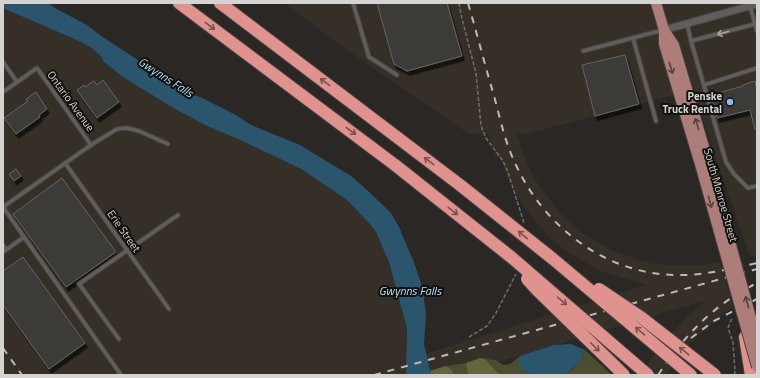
<svg xmlns="http://www.w3.org/2000/svg" width="760" height="378" viewBox="0 0 760 378" font-family="'Titillium Web',sans-serif">
	<defs>
		<filter id="shadow"><feDropShadow dx="2.5" dy="4.5" stdDeviation="0" flood-color="#0009"/></filter>
	</defs>
	<rect width="100%" height="100%" fill="#2a2725"/>
	<!-- built -->
	<path fill="#352f28" d="M285 3H757V255L750 257 693 90 527 134H517L528 166 537 182 558 211 584 234 615 252 649 263 667 265H702L720 262 733 306 693 341 676 361 666 375H642L651 358 686 317 706 300 455 375H3V8L81 42 90 47 100 55 104 62 123 77 207 126 238 139 301 169 347 200 368 222 376 232 385 251 395 281 407 328 406 352 425 354 646 285 598 270 565 250 550 238 525 209 506 175 501 159 495 155 489 134H469L337 43Z"/>
	<!-- green -->
	<g fill="#4b4d2e">
		<path d="M585 350 612 375H563C574 371 581 360 585 350Z"/>
		<path d="M520 356 519 363 523 371 536 375H500L485 359 496 360 503 365 510 364Z"/>
		<path d="M466 363 468 375H454L452 370 446 366Z"/>
	</g>
	<!-- forest -->
	<g fill="#63663b">
		<path d="M480 358 485 359 500 375H468L466 363Z"/>
		<path d="M446 366 452 370 454 375H431L430 371Z"/>
	</g>
	<!-- water -->
	<g fill="#2a556d">
		<path d="M3 3H48L55 8 87 25 101 36 164 77 183 91 200 97 236 115 251 125 300 145 351 176 367 190 391 213 399 227 415 265 423 290 426 315 424 344 431 375H406L407 328 389 262 376 232 368 222 347 200 301 169 238 139 207 126 170 106 123 77 104 62 100 55 90 47 81 42 3 8Z"/>
		<path d="M571 344 585 350 579 363 566 374 536 375 523 371 518 363 520 356 554 345Z"/>
	</g>
	<!-- building -->
	<g fill="#3d3b38" stroke="#676461" filter="url(#shadow)">
		<path d="M377 3H447L462 56 407 71 394 64Z"/>
		<path d="M625 55 639 104 595 116 582 65Z"/>
		<path d="M103 80 119 102 97 118 77 90 84 85 85 87 94 81 97 85Z"/>
		<path d="M755 81 757 90V129H755L750 110 717 118 711 95 743 86V85Z"/>
		<path d="M36 92 47 109 39 115 40 117 16 134 4 118 28 101 26 99Z"/>
		<path d="M16 169 21 176 14 181 9 174Z"/>
		<path d="M62 178 116 252 66 287 13 214Z"/>
		<path d="M23 257 85 343 49 369 3 305V271Z"/>
	</g>
	<g fill="none" stroke-linecap="round" stroke-linejoin="round">
		<defs>
			<g id="service">
				<path d="M353 3 369 57 397 75"/>
				<path d="M750 6 757 31"/>
				<path d="M687 23 691 41 726 162 734 174 748 188 757 186"/>
				<path d="M633 38 656 121"/>
				<path d="M691 41 755 24"/>
				<path d="M583 51 663 30"/>
				<path d="M3 62 17 82"/>
				<path d="M704 85 757 68"/>
				<path d="M3 92 37 68 91 145"/>
				<path d="M65 163 169 309"/>
				<path d="M3 207 121 375"/>
				<path d="M3 207 91 145 117 129 127 128 139 131 168 144"/>
				<path d="M3 245 6 250"/>
				<path d="M3 252 24 237"/>
				<path d="M119 339 79 284 178 215"/>
			</g>
			<path id="minor" d="M664 30 757 4"/>
			<g id="primary">
				<path d="M656 3 664 30V44L700 164"/>
				<path d="M664 30 674 45 708 161"/>
			</g>
			<g id="motorway">
				<path d="M179 3 395 165 511 257"/>
				<path d="M220 3 460 185"/>
				<path d="M745 337 751 375"/>
			</g>
		</defs>
		<!-- service casing -->
		<use href="#service" stroke="#454341" stroke-width="5.5"/>
		<!-- minor casing -->
		<use href="#minor" stroke="#454341" stroke-width="9"/>
		<!-- primary casing -->
		<use href="#primary" stroke="#454341" stroke-width="12"/>
		<!-- motorway casing -->
		<use href="#motorway" stroke="#454341" stroke-width="14"/>
		<!-- path -->
		<g stroke="#6f6d6b" stroke-width="1.5" stroke-dasharray="4 2" stroke-linecap="butt">
			<path d="M459 3 462 19 476 73 481 126 486 138 503 161 508 172 524 223"/>
			<path d="M469 337 487 326 496 313 516 274"/>
			<path d="M734 375 735 372 733 342 728 328 731 320 734 319"/>
		</g>
		<!-- service -->
		<use href="#service" stroke="#605d5a" stroke-width="3.5"/>
		<!-- minor -->
		<use href="#minor" stroke="#605d5a" stroke-width="7"/>
		<!-- primary -->
		<use href="#primary" stroke="#ad7d7a" stroke-width="10"/>
		<!-- motorway -->
		<use href="#motorway" stroke="#e0928f" stroke-width="12"/>
		<!-- rail -->
		<g stroke="#bab9b7" stroke-width="2" stroke-dasharray="7 7" stroke-linecap="butt">
			<path d="M468 3C477 34 485 65 494 96 500 118 505 142 515 163 543 225 603 273 674 275 702 276 729 269 757 263"/>
			<path d="M691 338 714 321 757 299"/>
			<path d="M3 348 22 375"/>
			<path d="M374 375 757 269"/>
			<path d="M658 375C685 335 713 305 757 283"/>
		</g>
		<defs>
			<g id="primary-bridge">
				<path d="M708 161 757 340"/>
				<path d="M700 164 757 367"/>
			</g>
			<g id="motorway-bridge">
				<path d="M460 185 553 259 691 375"/>
				<path d="M511 257 648 375"/>
				<path d="M527 279 537 290 624 375"/>
				<path d="M599 289 642 318 715 375"/>
			</g>
		</defs>
		<!-- primary-bridge casing -->
		<use href="#primary-bridge" stroke="#454341" stroke-width="12" stroke-linecap="butt"/>
		<!-- motorway-bridge casing -->
		<use href="#motorway-bridge" stroke="#454341" stroke-width="14" stroke-linecap="butt"/>
		<!-- primary-bridge -->
		<use href="#primary-bridge" stroke="#ad7d7a" stroke-width="10"/>
		<!-- motorway-bridge -->
		<use href="#motorway-bridge" stroke="#e0928f" stroke-width="12"/>
	</g>
	<!-- one-way arrows -->
	<defs><path id="oneway-shaft" d="M-6 0H5M1.5-3L5.5 0L1.5 3" fill="none" stroke-width="1.6" stroke-linecap="round" stroke-linejoin="round"/></defs>
	<g stroke="#79524f">
		<use href="#oneway-shaft" transform="translate(210 26) rotate(37)"/>
		<use href="#oneway-shaft" transform="translate(325 82) rotate(-143)"/>
		<use href="#oneway-shaft" transform="translate(351 131) rotate(37)"/>
		<use href="#oneway-shaft" transform="translate(429 161) rotate(-143)"/>
		<use href="#oneway-shaft" transform="translate(453 211) rotate(38)"/>
		<use href="#oneway-shaft" transform="translate(523 235) rotate(-141)"/>
		<use href="#oneway-shaft" transform="translate(562 301) rotate(40)"/>
		<use href="#oneway-shaft" transform="translate(640 331) rotate(-140)"/>
		<use href="#oneway-shaft" transform="translate(595 347) rotate(44)"/>
		<use href="#oneway-shaft" transform="translate(684 351) rotate(-142)"/>
	</g>
	<use stroke="#a6a4a2" href="#oneway-shaft" transform="translate(723 33) rotate(165)"/>
	<g stroke="#58423f">
		<use href="#oneway-shaft" transform="translate(671 68) rotate(73)"/>
		<use href="#oneway-shaft" transform="translate(697 124) rotate(-107)"/>
		<use href="#oneway-shaft" transform="translate(710 202) rotate(75)"/>
		<use href="#oneway-shaft" transform="translate(747 302) rotate(-105)"/>
	</g>
	<!-- markers -->
	<circle fill="#83bcfb" stroke="#12110f" stroke-width="1.5" cx="730" cy="102" r="4"/>
	<g text-anchor="middle" dominant-baseline="central" stroke-width="4" stroke-linejoin="round" paint-order="stroke">
		<!-- poi labels -->
		<g font-size="11" font-weight="bold" fill="#d5d4d2" stroke="#12110f" text-anchor="end">
			<text x="722" y="96">Penske<tspan x="722" dy="13">Truck Rental</tspan></text>
		</g>
		<!-- street labels -->
		<g font-size="11" fill="#d5d4d2" stroke="#12110f">
			<text transform="translate(71 101) rotate(54)">Ontario Avenue</text>
			<text transform="translate(721 195) rotate(74)">South Monroe Street</text>
			<text transform="translate(124 231) rotate(55)">Erie Street</text>
		</g>
		<!-- water labels -->
		<g font-size="12" font-style="italic" fill="#b6dff9" stroke="#12110f">
			<text transform="translate(166 77) rotate(33)">Gwynns Falls</text>
			<text x="410" y="290">Gwynns Falls</text>
		</g>
	</g>
	<!-- border -->
	<rect width="760" height="378" fill="none" stroke="#d5d4d2" stroke-width="8"/>
</svg>
